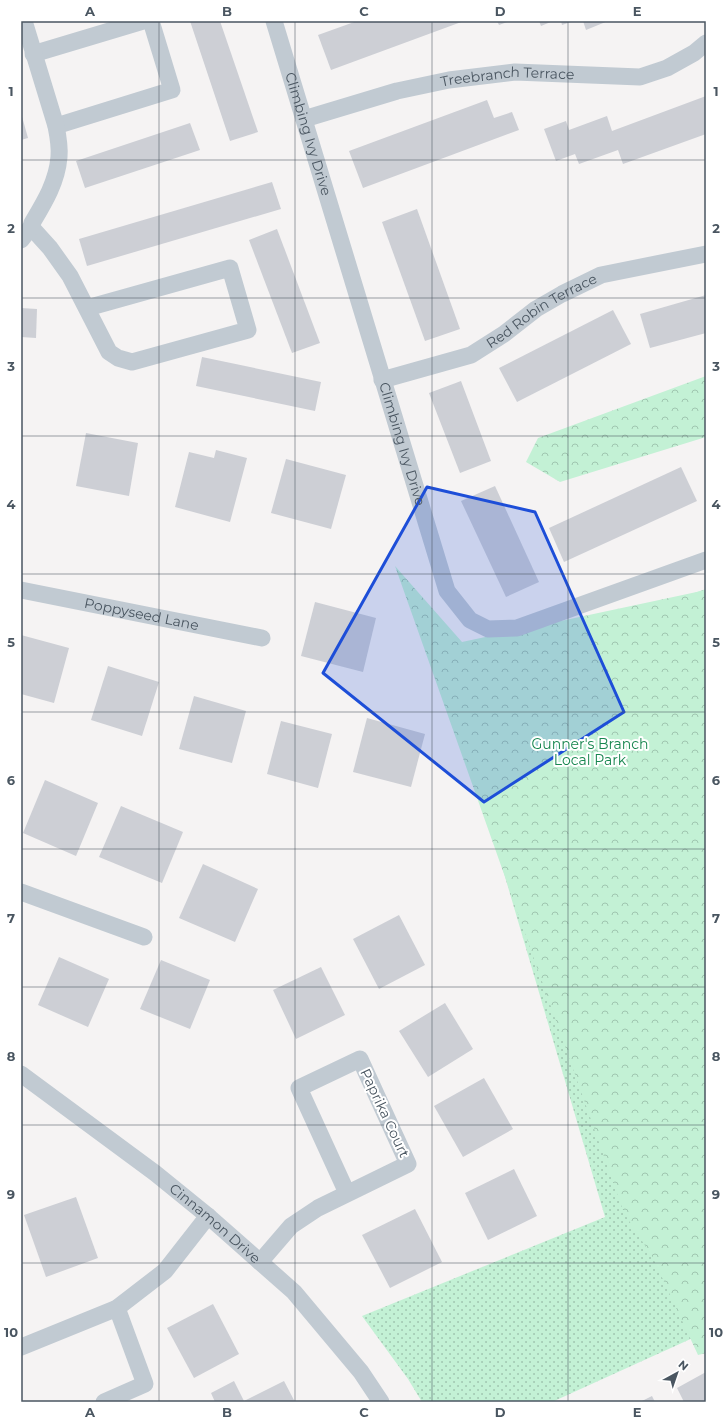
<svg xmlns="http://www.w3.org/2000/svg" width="727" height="1423" viewBox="0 0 727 1423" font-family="Montserrat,sans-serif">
	<defs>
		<pattern id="grass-dots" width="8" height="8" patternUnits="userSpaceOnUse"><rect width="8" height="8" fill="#c3f1d5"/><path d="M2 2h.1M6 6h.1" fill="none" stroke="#a0c6b0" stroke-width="1.8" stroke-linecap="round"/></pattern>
		<pattern id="forest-crowns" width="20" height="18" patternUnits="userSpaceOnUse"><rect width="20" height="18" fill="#c3f1d5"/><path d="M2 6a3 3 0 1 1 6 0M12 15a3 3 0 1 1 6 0" fill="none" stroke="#a0c6b0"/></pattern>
	</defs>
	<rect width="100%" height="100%" fill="#f5f3f3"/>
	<!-- grass -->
	<path fill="url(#grass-dots)" d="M706 589V1332L552 1402H422L408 1379 362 1316 605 1217 446 676Z"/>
	<!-- forest -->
	<g fill="url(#forest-crowns)">
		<path d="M706 376V437L560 482 526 462 538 438Z"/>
		<path d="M395 566 462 642 706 590V1353L698 1355 653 1258 624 1213Z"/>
	</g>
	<!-- building -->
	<g fill="#cdcfd5">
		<path d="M190 21H220L258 132 230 141Z"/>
		<path d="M357 21H464L331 70 318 35Z"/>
		<path d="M497 21H510L499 25Z"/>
		<path d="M539 21H553L541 26Z"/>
		<path d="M561 21H574L562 25Z"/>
		<path d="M583 21H608L586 30Z"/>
		<path d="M706 96V134L623 164 618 150 579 164 575 154 556 161 544 129 566 121 569 130 607 116 612 131Z"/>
		<path d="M487 100 494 118 512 112 519 130 363 188 349 151Z"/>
		<path d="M21 113 28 138 21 140Z"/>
		<path d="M190 123 200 150 85 188 76 161Z"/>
		<path d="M272 182 281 209 87 266 79 239Z"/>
		<path d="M417 209 460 329 425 341 382 222Z"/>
		<path d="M277 229 320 343 292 353 249 240Z"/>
		<path d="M706 295V333L650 348 640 314Z"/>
		<path d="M21 308 37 309 36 338 21 337Z"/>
		<path d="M613 310 631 344 517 402 499 368Z"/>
		<path d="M202 357 321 382 315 411 196 386Z"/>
		<path d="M461 381 491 461 460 473 429 393Z"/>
		<path d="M86 433 138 443 129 496 76 486Z"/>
		<path d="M216 450 247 458 230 522 175 507 189 452 214 458Z"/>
		<path d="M286 459 346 475 331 529 271 513Z"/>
		<path d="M681 467 697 501 564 562 549 528Z"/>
		<path d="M495 486 539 582 506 597 461 501Z"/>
		<path d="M315 602 376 618 363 672 301 656Z"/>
		<path d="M21 635 69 648 54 703 21 694Z"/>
		<path d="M108 666 159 682 142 736 91 720Z"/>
		<path d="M194 696 246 711 232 763 179 749Z"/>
		<path d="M367 718 425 734 411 787 353 772Z"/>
		<path d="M281 721 332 734 318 788 267 774Z"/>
		<path d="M45 780 98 803 76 856 23 833Z"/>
		<path d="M121 806 183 832 162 883 99 857Z"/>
		<path d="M203 864 258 889 235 942 179 918Z"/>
		<path d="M399 915 425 965 379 989 353 939Z"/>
		<path d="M59 957 109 979 88 1027 38 1005Z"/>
		<path d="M161 960 210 980 190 1029 140 1009Z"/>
		<path d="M321 967 345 1015 296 1039 273 990Z"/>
		<path d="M445 1003 473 1049 428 1077 399 1031Z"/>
		<path d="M484 1078 513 1129 463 1157 434 1106Z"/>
		<path d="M514 1169 537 1216 488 1240 465 1193Z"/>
		<path d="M76 1197 98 1258 46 1277 24 1215Z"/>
		<path d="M415 1209 442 1262 390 1288 362 1235Z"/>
		<path d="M213 1304 239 1354 194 1378 167 1328Z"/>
		<path d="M706 1372V1402H684L677 1388Z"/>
		<path d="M234 1381 244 1401 284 1381 295 1402H215L211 1393Z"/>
		<path d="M652 1396 655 1402H640Z"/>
	</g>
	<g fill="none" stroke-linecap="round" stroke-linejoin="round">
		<!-- street -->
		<g stroke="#c1cad2" stroke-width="17">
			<path id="s1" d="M274 21 447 591 470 620 488 629 517 628 706 560"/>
			<path d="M33 54 143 21"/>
			<path id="s2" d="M304 119 397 91 449 80 515 72 640 77 667 68 694 53 706 43"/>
			<path d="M56 126 172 90 151 21"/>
			<path d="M31 227 50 248 70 276 109 352 118 358 132 362 248 330 230 268 87 308"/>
			<path d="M21 240 31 227 32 223C44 203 57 182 59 157 60 147 58 136 56 126L24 21"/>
			<path id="s3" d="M382 380 471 355 504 334 536 309 562 294 601 275 706 254"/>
			<path id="s4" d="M21 590 262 638"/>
			<path d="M21 892 144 937"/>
			<path id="s5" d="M21 1074 155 1173 208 1216 294 1292 361 1372 381 1402"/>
			<path d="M260 1262 291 1226 318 1208 408 1164 360 1059 299 1088 347 1193"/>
			<path d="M21 1347 117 1308 165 1271 208 1216"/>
			<path d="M104 1402 145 1384 117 1308"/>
		</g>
	</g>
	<!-- marked area -->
	<path fill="#1d4ed8" fill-opacity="0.2" stroke="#1d4ed8" stroke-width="3" stroke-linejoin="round" d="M427 487 535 512 624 712 484 802 323 673Z"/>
	<!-- grid -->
	<path fill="none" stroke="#4a5661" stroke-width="1" stroke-opacity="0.55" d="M159 21V1402M295 21V1402M432 21V1402M568 21V1402M21 160H706M21 298H706M21 436H706M21 574H706M21 712H706M21 849H706M21 987H706M21 1125H706M21 1263H706"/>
	<g text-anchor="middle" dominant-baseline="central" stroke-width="4" stroke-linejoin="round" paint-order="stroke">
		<!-- street labels -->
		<g font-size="14" fill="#4a5661" stroke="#fff">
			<text stroke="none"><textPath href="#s2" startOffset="209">Treebranch Terrace</textPath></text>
			<text stroke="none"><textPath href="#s1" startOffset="118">Climbing Ivy Drive</textPath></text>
			<text stroke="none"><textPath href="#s3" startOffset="176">Red Robin Terrace</textPath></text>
			<text stroke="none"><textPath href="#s1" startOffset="442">Climbing Ivy Drive</textPath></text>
			<text stroke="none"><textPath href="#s4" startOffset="123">Poppyseed Lane</textPath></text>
			<text transform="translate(385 1113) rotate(65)">Paprika Court</text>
			<text stroke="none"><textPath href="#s5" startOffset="245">Cinnamon Drive</textPath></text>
		</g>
		<!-- park labels -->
		<g font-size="14" fill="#17864f" stroke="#fff">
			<text x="590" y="744">Gunner's Branch<tspan x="590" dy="16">Local Park</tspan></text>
		</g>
	</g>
	<!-- border -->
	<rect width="727" height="1423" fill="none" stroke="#ffffff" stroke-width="44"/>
	<!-- north arrow -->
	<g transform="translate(677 1373) rotate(40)" stroke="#ffffff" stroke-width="3" paint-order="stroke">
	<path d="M0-3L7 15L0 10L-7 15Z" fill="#4a5661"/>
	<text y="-6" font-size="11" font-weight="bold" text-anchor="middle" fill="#4a5661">N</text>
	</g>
	<rect x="22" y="22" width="683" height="1379" fill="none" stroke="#4a5661" stroke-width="1.5"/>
	<g font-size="13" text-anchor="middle" font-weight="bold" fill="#4a5661">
		<text x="90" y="16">A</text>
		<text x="227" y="16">B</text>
		<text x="364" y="16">C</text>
		<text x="500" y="16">D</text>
		<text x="637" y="16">E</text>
		<text x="11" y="96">1</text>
		<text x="716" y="96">1</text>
		<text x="11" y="233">2</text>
		<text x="716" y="233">2</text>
		<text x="11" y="371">3</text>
		<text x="716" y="371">3</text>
		<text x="11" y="509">4</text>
		<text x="716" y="509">4</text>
		<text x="11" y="647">5</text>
		<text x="716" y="647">5</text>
		<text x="11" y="785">6</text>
		<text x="716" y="785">6</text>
		<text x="11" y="923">7</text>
		<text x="716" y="923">7</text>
		<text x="11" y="1061">8</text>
		<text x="716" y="1061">8</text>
		<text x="11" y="1199">9</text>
		<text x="716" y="1199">9</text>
		<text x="11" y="1337">10</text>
		<text x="716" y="1337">10</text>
		<text x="90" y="1417">A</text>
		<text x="227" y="1417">B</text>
		<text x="364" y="1417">C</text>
		<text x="500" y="1417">D</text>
		<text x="637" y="1417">E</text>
	</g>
</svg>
